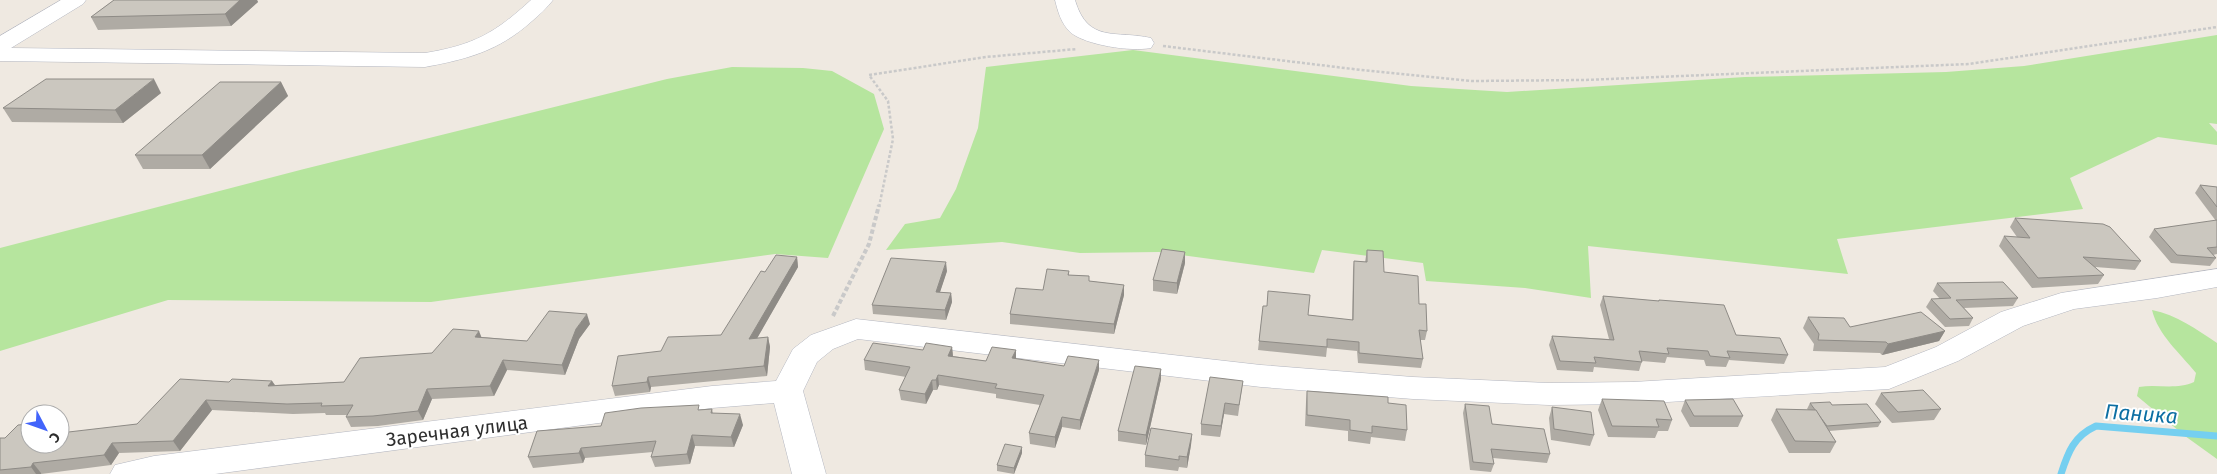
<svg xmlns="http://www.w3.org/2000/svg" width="2217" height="474" viewBox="0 0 2217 474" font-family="'Fira Sans',sans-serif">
	<rect width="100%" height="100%" fill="#efe9e1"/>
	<!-- green -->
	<g fill="#b6e59e">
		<path d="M2217 35V124L2209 123 2217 132V145L2158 137 2070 178 2083 209 1837 239 1848 274 1588 246 1591 298 1525 288 1426 281 1423 263 1322 250 1314 273 1159 252 1080 253 1002 242 886 250 905 224 940 218 956 189 978 128 986 67 1133 50 1411 86 1507 92 1745 77 1946 72 2024 66Z"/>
		<path d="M732 67 803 68 832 71 874 94 884 129 828 258 775 254 431 302 168 300 0 351V248L304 169 667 79Z"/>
		<path d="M2152 310C2177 315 2196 329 2217 343V459L2185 436 2137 396 2139 387C2157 384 2177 390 2194 382L2196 373C2180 353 2158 335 2152 310Z"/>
	</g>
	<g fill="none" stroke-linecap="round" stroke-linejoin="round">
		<!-- stream -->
		<path stroke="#75cff0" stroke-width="7" d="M2061 474C2068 452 2074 436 2096 426L2217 436"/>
		<defs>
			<g id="minor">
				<path d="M61 0H86L83 4 11 48 425 53C474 45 495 33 531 0H553C547 8 539 15 531 22 498 51 468 59 425 67L0 61V36Z"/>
				<path d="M1055 0H1075C1088 44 1116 30 1151 38L1154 43 1151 48C1131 52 1085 45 1070 32 1061 23 1058 12 1055 0Z"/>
				<path d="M2217 269V287L2157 298 2074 309 2023 326 1958 361 1889 389 1633 404 1549 405 1413 399 1261 387 858 339 833 349 817 362 803 391 826 474H792L774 403 712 408 215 474H110L115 465 154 456 712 386 776 381 793 349 811 335 856 319 1261 365 1413 377 1549 383 1633 382 1885 367 1936 347 2001 312 2061 293Z"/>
			</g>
		</defs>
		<!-- minor casing -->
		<use href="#minor" stroke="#b4b7c1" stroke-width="1"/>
		<!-- path-far1 -->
		<g stroke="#c9c9c9" stroke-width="2.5" stroke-dasharray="3 2" stroke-linecap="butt">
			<path d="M1163 46 1361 70 1472 81 1585 80 1969 64 2217 27"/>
			<path d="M879 207 893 139 888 101 869 75 986 57 1077 49"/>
		</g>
		<!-- path -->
		<path stroke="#c9c9c9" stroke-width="4" stroke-dasharray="4.5 2.5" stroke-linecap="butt" d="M833 316 869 244 879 205"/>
		<!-- minor -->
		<use href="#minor" fill="#fff" fill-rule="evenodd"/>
	</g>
	<!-- wall -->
	<g fill="#afaba4">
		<path d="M114 0H257L258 2 231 26 98 30 91 17Z"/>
		<path d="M281 82 288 96 210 169H143L135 155Z"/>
		<path d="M161 93 123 123 12 122 3 108Z"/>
		<path d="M2200 185 2217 187V254L2213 255 2216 258 2210 266 2171 263 2149 237 2154 229 2216 221 2195 193Z"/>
		<path d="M2015 218 2141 261 2135 270 2095 267 2104 275 2098 284 2032 288 1999 246 2004 236 2017 237 2010 227Z"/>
		<path d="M1367 250 1384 272 1419 304 1427 331 1425 340H1420L1423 359 1421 368 1358 363 1357 351 1327 348 1326 357 1258 350 1263 306 1308 315 1352 320 1353 270 1354 261 1365 262Z"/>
		<path d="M797 257 798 267 757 338 768 337 770 347 767 376 651 387 650 392 615 396 612 386 661 351 721 335 765 272Z"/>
		<path d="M1185 263 1177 294 1153 291V280Z"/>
		<path d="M947 271 940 292 951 293 952 302 946 320 873 314 872 305Z"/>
		<path d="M1069 271V275L1089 276V281L1124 285V295L1114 334 1010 324V314Z"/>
		<path d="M1937 283 2018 298 2013 306 1964 308 1973 318 1969 326 1945 327 1926 307 1931 299H1940L1933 291Z"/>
		<path d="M1603 296 1658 301 1659 300 1736 335 1788 355 1784 364 1729 360 1726 367 1706 366 1704 360 1667 357 1665 363 1642 361 1639 371 1594 367 1593 372 1557 370 1549 345 1552 336 1609 339 1600 305Z"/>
		<path d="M1808 317 1850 327 1945 331 1939 341 1882 355 1880 353 1813 351 1814 344 1803 328Z"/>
		<path d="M590 324 579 339 565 375 507 370 494 396 432 399 423 420 378 426 351 427 346 417 347 415H326L325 413 293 414 212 410 180 451 119 453 111 465 41 474H0V438L30 444 137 424 229 382 272 381 275 385 344 382 482 337 527 341Z"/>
		<path d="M952 347 953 356 986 361 1016 350V359L1064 366 1099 370 1080 430 1062 427 1055 448 1030 444 1029 433 1040 405 996 398V394L939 385 937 390H933L926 404 901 400 899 390 906 377 865 370 864 360 923 350Z"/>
		<path d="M1161 379 1146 445 1118 441V431Z"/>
		<path d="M1243 381 1238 416 1224 414 1220 437 1201 435V424Z"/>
		<path d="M1307 391 1388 403 1407 430 1405 441 1371 437 1370 444 1348 441V431L1305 426 1306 402Z"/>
		<path d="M1881 393 1941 409 1934 420 1892 423 1875 404Z"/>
		<path d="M1602 399 1672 420 1668 431H1658L1655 438 1608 437 1598 410Z"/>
		<path d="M1685 400 1743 416 1738 427H1690L1681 411Z"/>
		<path d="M1810 403 1832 405 1881 422 1878 427 1829 431 1836 442 1830 453H1789L1771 420 1776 409 1808 410 1807 409Z"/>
		<path d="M1465 404 1492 424 1550 454 1547 463 1493 458 1494 464 1491 472 1470 470 1463 413Z"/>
		<path d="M1552 407 1594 435 1590 446 1551 440 1549 418Z"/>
		<path d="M712 409 713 413 743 425 734 447 695 446 690 464 655 467 651 457 653 452 585 458 583 463 533 468 528 457 601 426 700 410Z"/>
		<path d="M1192 434 1191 445 1187 468 1179 467 1178 471 1145 467V455Z"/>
		<path d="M1022 453 1014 474 997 471V465Z"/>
	</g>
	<!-- shaded-wall -->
	<g fill="#8e8b86">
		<path d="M240 0H257L258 2 231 26 225 14Z"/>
		<path d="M154 79 161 93 123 123 115 110Z"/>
		<path d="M281 82 288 96 210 169 202 155Z"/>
		<path d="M1185 252V263L1177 294V283Z"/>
		<path d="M797 257 798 267 751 349 749 339Z"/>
		<path d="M946 262 947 271 937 301 936 292Z"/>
		<path d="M1124 285V295L1114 334V324Z"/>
		<path d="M951 293 952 302 946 320 945 310Z"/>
		<path d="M587 314 590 324 579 339 565 375 562 365 576 329Z"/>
		<path d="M479 331 483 341 475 337Z"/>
		<path d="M1945 331 1939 341 1882 355 1888 344Z"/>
		<path d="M768 337 770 347 767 376 764 366Z"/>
		<path d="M952 347 953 357 948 356Z"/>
		<path d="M1016 350V360L1012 358Z"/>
		<path d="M503 360 507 370 494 396 490 386Z"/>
		<path d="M1099 360V370L1080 430V420Z"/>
		<path d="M1161 369V379L1146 445V435Z"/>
		<path d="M938 375 939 385 937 390 936 380Z"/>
		<path d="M648 377 651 387 650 392 647 382Z"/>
		<path d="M932 380 933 390 926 404 925 394Z"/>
		<path d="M272 381 278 390 268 386Z"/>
		<path d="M427 389 432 399 423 420 418 411Z"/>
		<path d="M206 400 212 410 180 451 173 441Z"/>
		<path d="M1225 403 1224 414 1220 437 1221 426Z"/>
		<path d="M740 414 743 425 734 447 731 437Z"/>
		<path d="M1062 417V427L1055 448V437Z"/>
		<path d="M1192 434 1191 445 1187 468V457Z"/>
		<path d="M692 435 695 446 690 464 687 454Z"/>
		<path d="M112 443 119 453 111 465 104 455Z"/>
		<path d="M1022 447V453L1014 474V468Z"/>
		<path d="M581 448 585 458 583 463 579 453Z"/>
		<path d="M33 463 41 473V474H36L31 467Z"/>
	</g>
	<!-- building -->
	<g fill="#cbc7bf" stroke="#8e8b86">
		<path d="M114 0H240L225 14 91 17Z"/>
		<path d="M46 79H154L115 110 3 108Z"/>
		<path d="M220 82H281L202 155H135Z"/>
		<path d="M2200 185 2217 187V207Z"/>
		<path d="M2015 218 2103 224 2110 227 2141 261 2083 257 2104 275 2038 278 2004 236 2030 238Z"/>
		<path d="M2217 220V247L2207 248 2216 258 2177 255 2154 229Z"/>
		<path d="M1162 249 1185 252 1177 283 1153 280Z"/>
		<path d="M1367 250 1383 251 1384 272 1418 276 1419 304H1426L1427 331 1419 330 1423 359 1359 353V342L1327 339V347L1259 341 1263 306H1267L1268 291 1310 295 1308 315 1353 320 1354 261 1367 262Z"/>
		<path d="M776 255 797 257 749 339 768 337 764 366 648 377 647 382 612 386 618 356 661 351 668 337 721 335 761 271 765 272Z"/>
		<path d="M891 258 946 262 936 292 951 293 945 310 872 305Z"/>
		<path d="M1047 269 1069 271 1068 275 1089 276V281L1124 285 1114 324 1010 314 1016 288 1043 290Z"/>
		<path d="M2003 282 2018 298 1956 300 1973 318 1950 319 1931 299 1951 298 1937 283Z"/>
		<path d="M1603 296 1659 301V300L1724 305 1736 335 1780 338 1788 355 1727 351 1730 358 1710 356 1708 351 1667 348 1669 354 1639 351 1642 362 1594 357 1596 363 1560 361 1552 336 1614 340Z"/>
		<path d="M549 311 587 314 576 329 562 365 503 360 490 386 427 389 418 411 373 416 346 417 353 405 321 406 322 403 287 404 206 400 173 441 112 443 104 455 33 463 31 467 0 470V438H5L18 425 30 424V444H60V433L137 424 180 379 229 382 232 379 272 381 268 386 344 382 360 358 432 353 453 329 479 331 475 337 527 341Z"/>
		<path d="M1921 312 1945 331 1888 344 1886 342 1818 340 1819 334 1808 317 1844 318 1850 327Z"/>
		<path d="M873 343 923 350 926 343 952 347 948 356 986 361 992 347 1016 350 1012 358 1064 366 1068 356 1099 360 1080 420 1062 417 1055 437 1029 433 1044 395 995 388 997 384 938 375 936 380H932L925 394 899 390 910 367 864 360Z"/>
		<path d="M1135 366 1161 369 1146 435 1118 431Z"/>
		<path d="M1210 377 1243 381 1239 405 1225 403 1221 426 1201 424Z"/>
		<path d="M1923 390 1941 409 1898 412 1881 393Z"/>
		<path d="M1307 391 1388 397V403L1406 405 1407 430 1372 426V433L1350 430V420L1307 415Z"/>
		<path d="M1602 399 1664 401 1672 420 1656 419 1659 427 1612 426Z"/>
		<path d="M1733 399 1743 416H1694L1685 400Z"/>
		<path d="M1830 402 1832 405 1867 404 1881 422 1827 426 1810 403Z"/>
		<path d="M1465 404 1489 406 1492 424 1544 429 1550 454 1491 449 1494 464 1473 462Z"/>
		<path d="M699 405 698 410 712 409 711 413 740 414 731 437 692 435 687 454 651 457 656 441 581 448 579 453 528 457 537 431 601 426 605 413 641 408Z"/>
		<path d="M1552 407 1591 412 1594 435 1554 429Z"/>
		<path d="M1776 409 1816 410 1836 442 1795 441Z"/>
		<path d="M1151 428 1192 434 1187 457 1179 456V460L1145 455Z"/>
		<path d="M1005 444 1022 447 1014 468 997 465Z"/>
	</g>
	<g text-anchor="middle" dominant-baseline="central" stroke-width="4" stroke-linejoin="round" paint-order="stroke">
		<!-- near-street labels -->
		<g font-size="19" fill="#2e2e2e" stroke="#fff">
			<text transform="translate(457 431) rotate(-7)">Заречная улица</text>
		</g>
		<!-- near-water labels -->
		<g font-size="21" font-style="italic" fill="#0d6fa3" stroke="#fff">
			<text transform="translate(2141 414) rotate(4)">Паника</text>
		</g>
	</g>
	<!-- north arrow -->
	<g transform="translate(45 429) rotate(131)"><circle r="24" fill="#ffffff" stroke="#ababab"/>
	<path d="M0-4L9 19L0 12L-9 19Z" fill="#4264fb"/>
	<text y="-8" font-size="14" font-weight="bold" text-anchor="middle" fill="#2e2e2e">С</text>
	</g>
</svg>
